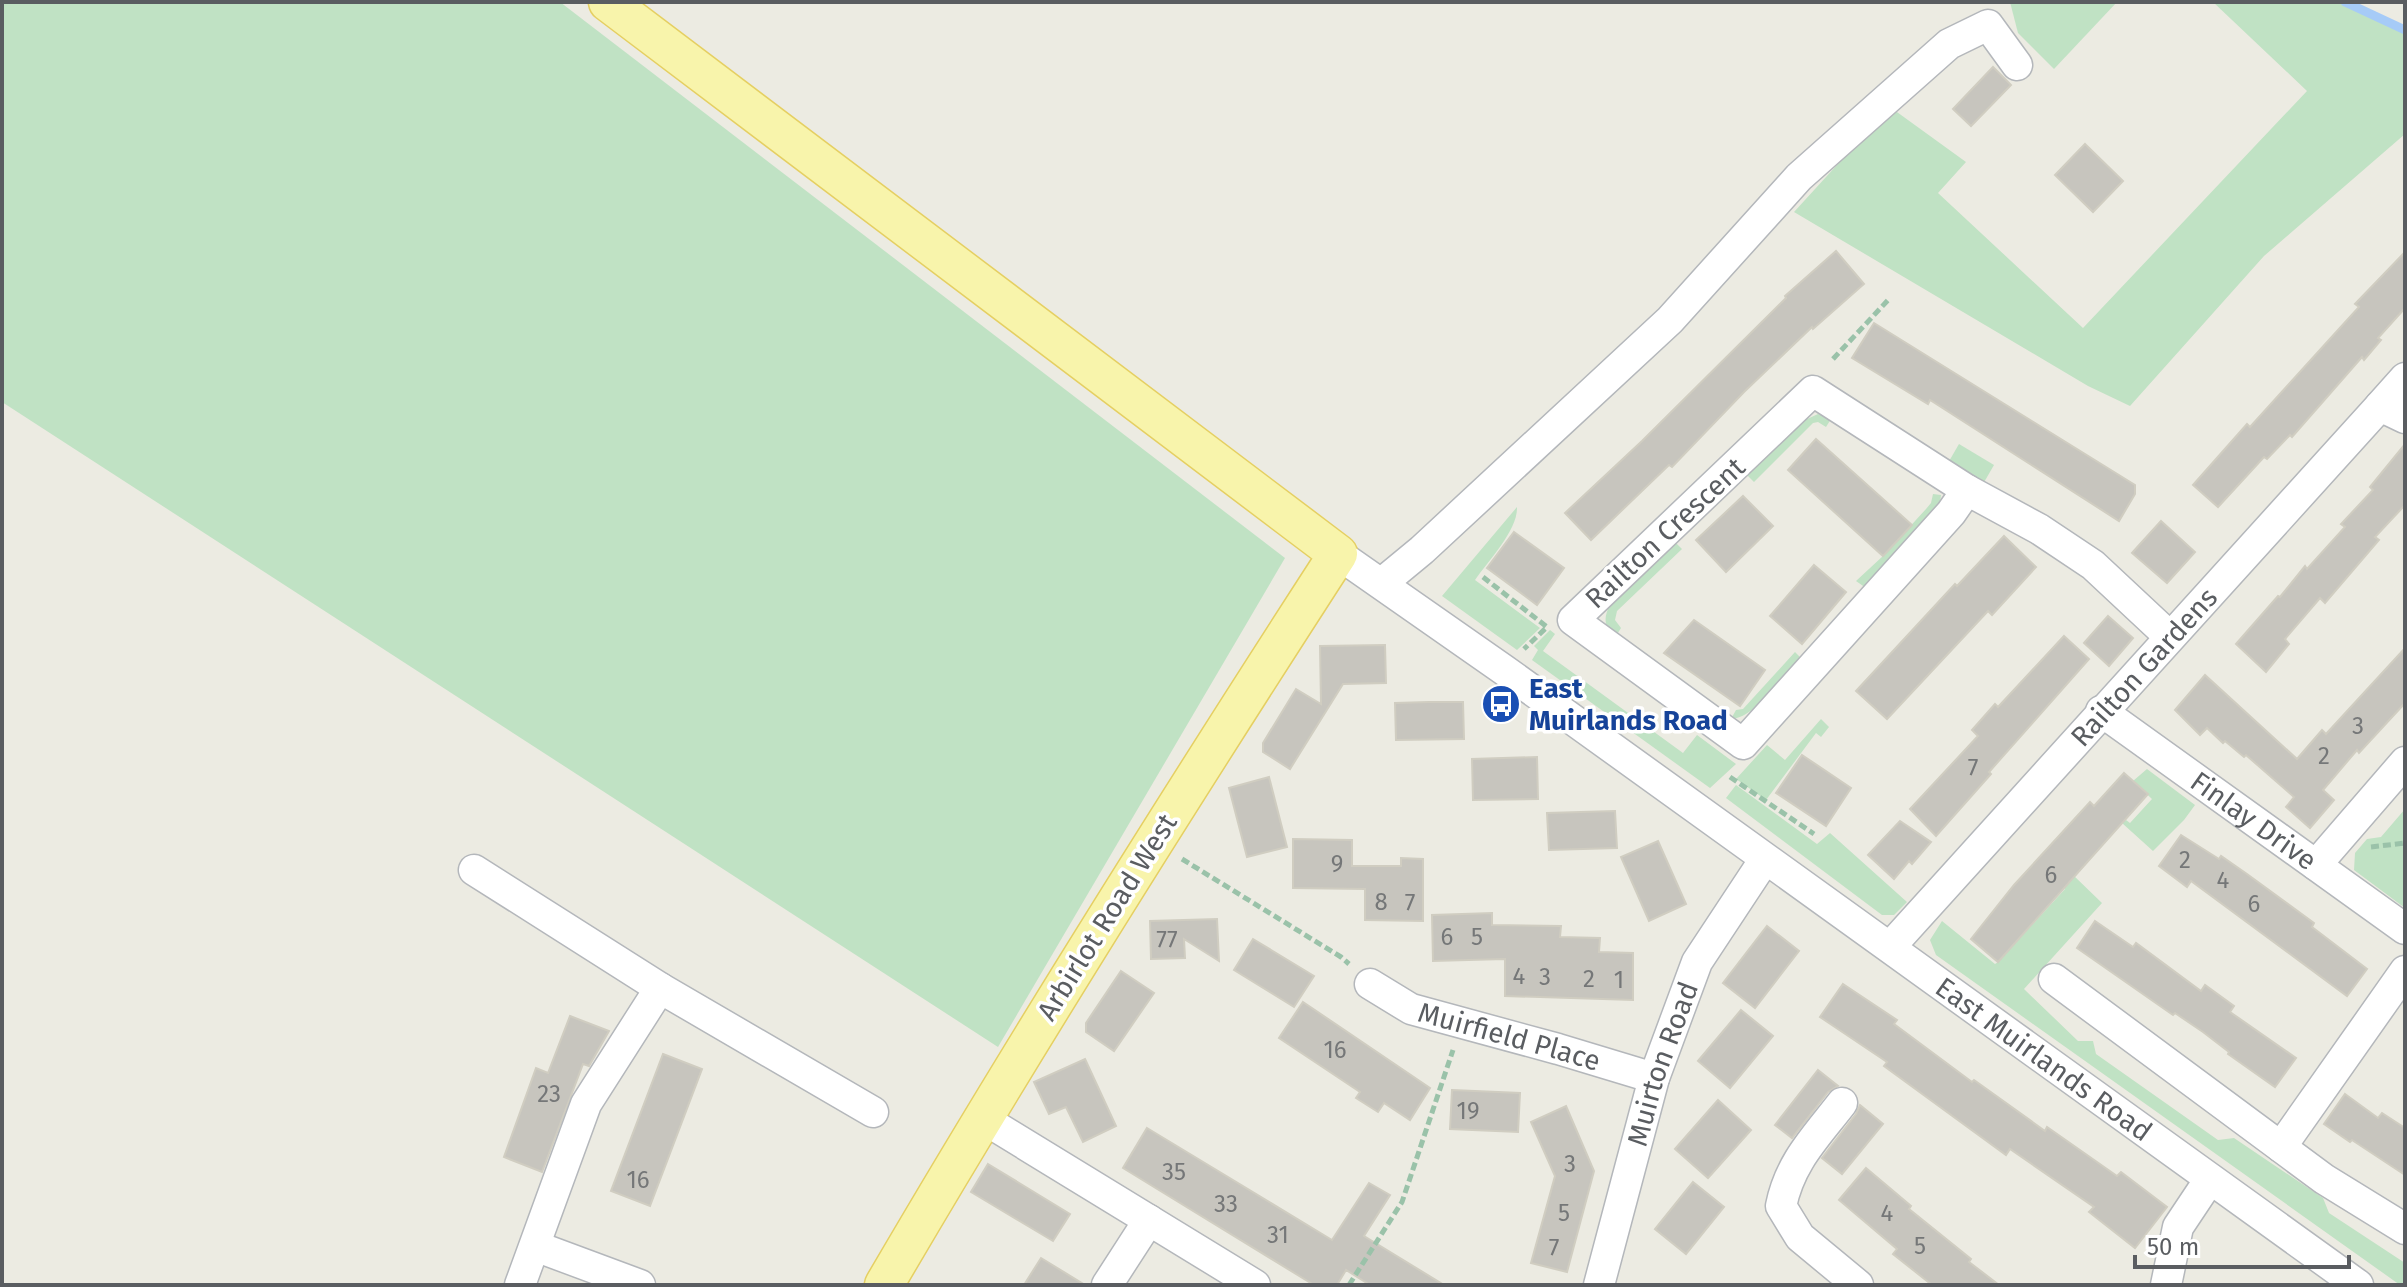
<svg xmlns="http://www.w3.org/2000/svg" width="2407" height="1287" viewBox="0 0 2407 1287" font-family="'Fira Sans',sans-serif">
	<rect width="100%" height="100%" fill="#ecebe2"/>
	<!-- green -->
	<g fill="#c0e2c4">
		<path d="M2 2H560L1285 558 998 1047 2 402Z"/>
		<path d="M2010 2H2117L2054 69 2018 33Z"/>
		<path d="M2213 2H2339L2405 32V134L2264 256 2130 406 2088 386 1794 212 1890 107 1966 162 1938 193 2083 328 2307 91Z"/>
		<path d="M1818 414 1831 419 1826 427 1818 422 1813 423 1754 482 1747 475 1805 420Z"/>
		<path d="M1959 444 1994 465 1983 484 1948 463Z"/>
		<path d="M1933 494 1941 495 1940 503 1866 588 1856 581 1883 556 1926 509 1931 503Z"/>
		<path d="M1517 507C1518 530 1488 561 1475 580L1540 628 1517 650 1442 596Z"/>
		<path d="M1676 543 1682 549 1617 611 1615 620 1621 628 1616 636C1604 628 1603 618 1610 605Z"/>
		<path d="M1550 630 1555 634 1543 651 1683 753 1697 735 1736 764 1710 788 1532 660 1538 650 1534 646Z"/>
		<path d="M1795 652 1801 658C1785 675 1754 719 1731 719L1736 710 1743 709Z"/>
		<path d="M1821 719 1829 727 1821 737 1816 733 1766 800 1736 779 1767 745 1785 760Z"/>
		<path d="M2147 769 2195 805 2184 820 2153 851 2122 823 2126 820 2130 823 2152 799 2133 781Z"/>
		<path d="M1736 785 1817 844 1830 833 1907 902 1894 915H1882L1726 798Z"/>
		<path d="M2405 809V908L2354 870 2355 853 2367 839 2381 837Z"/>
		<path d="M2072 874 2102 903 2024 989 2078 1041H2093L2096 1054 2218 1140 2234 1138 2323 1198 2329 1213 2405 1263V1285H2400L1936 955 1930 940 1942 921 1995 964 1998 962 2065 889 2062 885Z"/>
	</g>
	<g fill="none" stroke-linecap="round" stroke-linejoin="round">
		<!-- stream -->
		<path stroke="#a6cbf7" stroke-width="9" d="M2345 2 2405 30"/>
	</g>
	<!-- building -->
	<g fill="#c7c5be" stroke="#d0cdc1" stroke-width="2">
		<path d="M1993 67 2011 85 1971 126 1953 109Z"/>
		<path d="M2085 144 2123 181 2093 212 2055 175Z"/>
		<path d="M1836 251 1864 284 1813 329 1812 327 1744 392 1672 467 1669 465 1591 540 1565 513 1642 441 1786 298 1785 296Z"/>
		<path d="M2405 252V308L2378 338 2381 340 2364 360 2362 357 2292 437 2290 435 2267 459 2264 457 2218 507 2193 485 2247 424 2250 427 2328 341 2359 307 2355 304Z"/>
		<path d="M1874 323 2135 485V494L2119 521 1930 400 1928 404 1852 358Z"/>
		<path d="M1816 439 1912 525 1883 556 1788 470Z"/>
		<path d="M2405 444V505L2375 537 2379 540 2325 603 2320 598 2285 639 2289 644 2266 672 2236 644 2278 596 2280 597 2305 566 2307 569 2345 527 2341 524 2373 490 2370 487Z"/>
		<path d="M1743 496 1773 526 1726 572 1696 540Z"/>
		<path d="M2161 521 2195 552 2167 583 2132 553Z"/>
		<path d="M1514 532 1564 568 1537 605 1487 568Z"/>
		<path d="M2004 536 2036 567 1992 615 1988 611 1887 719 1856 691 1955 584 1957 586Z"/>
		<path d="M1814 565 1846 592 1802 644 1770 616Z"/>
		<path d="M2108 616 2133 638 2109 666 2084 643Z"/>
		<path d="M1694 620 1765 670 1740 706 1664 653Z"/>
		<path d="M2064 636 2089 659 1989 772 1991 774 1936 836 1910 809 1978 736 1972 730 1995 704 1998 707Z"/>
		<path d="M1385 645 1386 683 1343 684 1290 769 1263 752V743L1296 689 1321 704 1320 646Z"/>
		<path d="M2405 648V703L2359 753 2357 750 2323 790 2334 800 2310 828 2286 807 2294 797 2246 755 2244 757 2225 741 2223 743 2207 728 2200 735 2175 710 2205 675 2297 759 2322 730 2326 734Z"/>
		<path d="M1429 702H1463L1464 739 1396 740 1395 703Z"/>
		<path d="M1802 755 1851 788 1826 826 1776 793Z"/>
		<path d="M1537 757 1538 799 1473 800 1472 759Z"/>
		<path d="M2124 773 2148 794 1998 962 1971 939 2014 885 2090 802 2094 806Z"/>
		<path d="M1269 777 1287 847 1247 857 1229 788Z"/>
		<path d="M1615 811 1617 848 1549 850 1547 813Z"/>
		<path d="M1900 821 1931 842 1912 864 1909 861 1894 879 1868 855Z"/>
		<path d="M2181 835 2219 859 2221 856 2247 874 2314 923 2312 927 2367 969 2347 996 2191 881 2187 887 2159 866Z"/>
		<path d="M1293 839 1352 840V866H1401V858L1423 859V921L1365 920V889L1293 888Z"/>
		<path d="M1658 841 1686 904 1649 921 1621 857Z"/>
		<path d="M1492 913V925L1561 926 1560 937 1600 938 1599 952 1633 953V1000L1505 996V959L1433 961 1432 915Z"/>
		<path d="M1217 919 1219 961 1184 939 1185 958 1151 959 1150 921Z"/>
		<path d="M2095 921 2133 947 2136 943 2201 991 2205 985 2234 1006 2230 1012 2296 1058 2275 1087 2228 1054 2229 1052 2203 1032 2175 1013 2173 1015 2077 948Z"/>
		<path d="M1767 926 1799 951 1755 1008 1723 983Z"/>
		<path d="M1253 939 1314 976 1294 1007 1234 970Z"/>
		<path d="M1121 971 1154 993 1114 1051 1086 1032V1023Z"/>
		<path d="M1843 984 1897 1020 1894 1024 1972 1082 1974 1080 2045 1131 2047 1127 2117 1176 2121 1172 2167 1207 2135 1248 2089 1212 2094 1207 2010 1149 2006 1155 1884 1066 1887 1062 1820 1017Z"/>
		<path d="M1303 1002 1430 1088 1410 1120 1384 1103 1378 1112 1356 1098 1360 1092 1279 1038Z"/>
		<path d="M1741 1010 1773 1036 1730 1088 1698 1061Z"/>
		<path d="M570 1016 609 1031 589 1066 583 1064 542 1172 504 1157 536 1068 548 1073Z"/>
		<path d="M663 1054 702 1069 650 1206 611 1191Z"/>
		<path d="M1085 1059 1116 1126 1083 1142 1066 1107 1049 1114 1034 1082Z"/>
		<path d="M1818 1070 1838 1086 1828 1092 1792 1138 1775 1125Z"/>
		<path d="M1452 1090 1520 1093 1518 1132 1450 1129Z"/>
		<path d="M2345 1094 2378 1118 2382 1113 2405 1128V1175L2352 1140 2350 1142 2324 1124Z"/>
		<path d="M1718 1100 1751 1130 1708 1178 1675 1149Z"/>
		<path d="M1860 1105 1883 1124 1842 1174 1822 1158 1856 1114Z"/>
		<path d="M1566 1106 1594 1171 1567 1272 1531 1263 1555 1176 1531 1122Z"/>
		<path d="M1147 1128 1332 1240 1369 1183 1390 1195 1364 1236 1444 1285H1370L1346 1270 1337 1285H1314L1123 1168Z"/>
		<path d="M988 1164 1070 1214 1053 1241 971 1192Z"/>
		<path d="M1866 1168 1911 1206 1909 1209 1971 1259 1969 1262 1999 1285H1932L1893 1254 1897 1249 1839 1200Z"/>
		<path d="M1693 1182 1724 1207 1686 1254 1655 1229Z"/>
		<path d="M1041 1258 1085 1285H1024Z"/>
	</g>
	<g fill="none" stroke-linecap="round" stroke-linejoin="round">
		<defs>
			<g id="minor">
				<path d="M1813 391 1967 490 1951 513 1743 744 1573 620Z"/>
				<path d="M2380 406 2405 378"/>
				<path d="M1967 490 2039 529 2093 565 2169 636"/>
				<path id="s1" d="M1338 554 1504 670 2358 1285"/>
				<path d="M1382 583 1422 550 1670 320 1799 177 1949 44 1988 25 2017 65"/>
				<path id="s2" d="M2101 711 2405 929"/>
				<path d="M2316 865 2405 762"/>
				<path d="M474 870 660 988"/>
				<path id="s3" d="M1890 947 2380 406 2405 418"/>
				<path d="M2054 979 2324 1179 2405 1229"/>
				<path id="s4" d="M1370 984 1411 1009 1558 1049 1654 1078"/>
				<path d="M1842 1103C1815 1138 1790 1162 1781 1206L1800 1237 1858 1285"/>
				<path d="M982 1118 1255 1285"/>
				<path d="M2281 1147 2405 971"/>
				<path d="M535 1246 640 1285"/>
				<path d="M520 1285 586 1104 660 988 873 1112"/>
				<path d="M1107 1285 1149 1220"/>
				<path id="s5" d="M1599 1285 1654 1078 1697 962 1765 859"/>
				<path d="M2166 1285 2178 1227 2210 1179"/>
			</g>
			<path id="major" d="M608 2 1338 554C1182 795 1029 1037 884 1285"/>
		</defs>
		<!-- minor casing -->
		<use href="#minor" stroke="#b4b7bb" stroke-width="33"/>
		<!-- major casing -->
		<use href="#major" stroke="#e5cf62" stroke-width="41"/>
		<!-- path -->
		<g stroke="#9ac2a9" stroke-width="5" stroke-dasharray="8 4" stroke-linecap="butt">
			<path d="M1833 359 1890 298"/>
			<path d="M1483 577 1547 627 1524 649"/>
			<path d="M1730 777 1814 834"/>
			<path d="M2371 847 2405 843"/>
			<path d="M1182 859 1341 957 1349 964"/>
			<path d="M1349 1285 1402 1202 1453 1050"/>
		</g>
		<!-- minor -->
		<use href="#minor" stroke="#fff" stroke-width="30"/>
		<!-- major -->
		<use href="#major" stroke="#f8f4ab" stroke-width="38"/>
	</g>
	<!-- icons -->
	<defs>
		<symbol id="bus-disc" viewBox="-11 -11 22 22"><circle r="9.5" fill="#1a4fb4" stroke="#fff"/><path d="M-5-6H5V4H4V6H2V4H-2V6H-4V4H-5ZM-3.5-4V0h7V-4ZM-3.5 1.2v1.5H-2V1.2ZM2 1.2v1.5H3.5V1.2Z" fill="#fff"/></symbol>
	</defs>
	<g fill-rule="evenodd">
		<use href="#bus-disc" x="1479" y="682" width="44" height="44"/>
	</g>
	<g text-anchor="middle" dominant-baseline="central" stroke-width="7" stroke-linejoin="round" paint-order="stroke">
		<!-- number labels -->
		<g font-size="24" fill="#757778">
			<text x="2358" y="726">3</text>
			<text x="2324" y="756">2</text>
			<text x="1973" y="768">7</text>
			<text x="2185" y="860">2</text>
			<text x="1337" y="864">9</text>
			<text x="2051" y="875">6</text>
			<text x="2223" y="880">4</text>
			<text x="1381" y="902">8</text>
			<text x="1410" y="903">7</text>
			<text x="2254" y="904">6</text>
			<text x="1447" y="937">6</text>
			<text x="1477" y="937">5</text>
			<text x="1167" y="940">77</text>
			<text x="1519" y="976">4</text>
			<text x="1545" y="977">3</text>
			<text x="1589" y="979">2</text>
			<text x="1619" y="980">1</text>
			<text x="1335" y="1050">16</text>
			<text x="549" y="1094">23</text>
			<text x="1468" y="1111">19</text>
			<text x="1570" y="1164">3</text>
			<text x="1174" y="1172">35</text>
			<text x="638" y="1180">16</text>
			<text x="1226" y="1204">33</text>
			<text x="1564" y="1213">5</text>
			<text x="1887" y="1213">4</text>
			<text x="1278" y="1235">31</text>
			<text x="1920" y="1246">5</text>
			<text x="1554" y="1248">7</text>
		</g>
		<!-- street labels -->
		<g font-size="28" fill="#5a5d61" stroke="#fff">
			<text transform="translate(1665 533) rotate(-43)">Railton Crescent</text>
			<text stroke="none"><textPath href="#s3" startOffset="378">Railton Gardens</textPath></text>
			<text stroke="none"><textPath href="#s2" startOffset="188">Finlay Drive</textPath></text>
			<text transform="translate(1107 917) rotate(-58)">Arbirlot Road West</text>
			<text stroke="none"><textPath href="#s4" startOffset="150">Muirfield Place</textPath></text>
			<text stroke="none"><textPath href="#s1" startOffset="868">East Muirlands Road</textPath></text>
			<text stroke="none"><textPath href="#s5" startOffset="230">Muirton Road</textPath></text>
		</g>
		<!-- transit labels -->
		<g font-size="28" font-weight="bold" fill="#164399" stroke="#fff" text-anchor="start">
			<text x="1529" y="688">East<tspan x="1529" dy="32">Muirlands Road</tspan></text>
		</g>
	</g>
	<!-- border -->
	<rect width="2407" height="1287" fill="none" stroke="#5a5d61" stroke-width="8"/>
	<!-- scale -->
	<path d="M2135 1255v12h214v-12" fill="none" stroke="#5a5d61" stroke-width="4"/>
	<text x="2147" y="1255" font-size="24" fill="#5a5d61" stroke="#ffffff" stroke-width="6" paint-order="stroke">50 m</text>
</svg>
